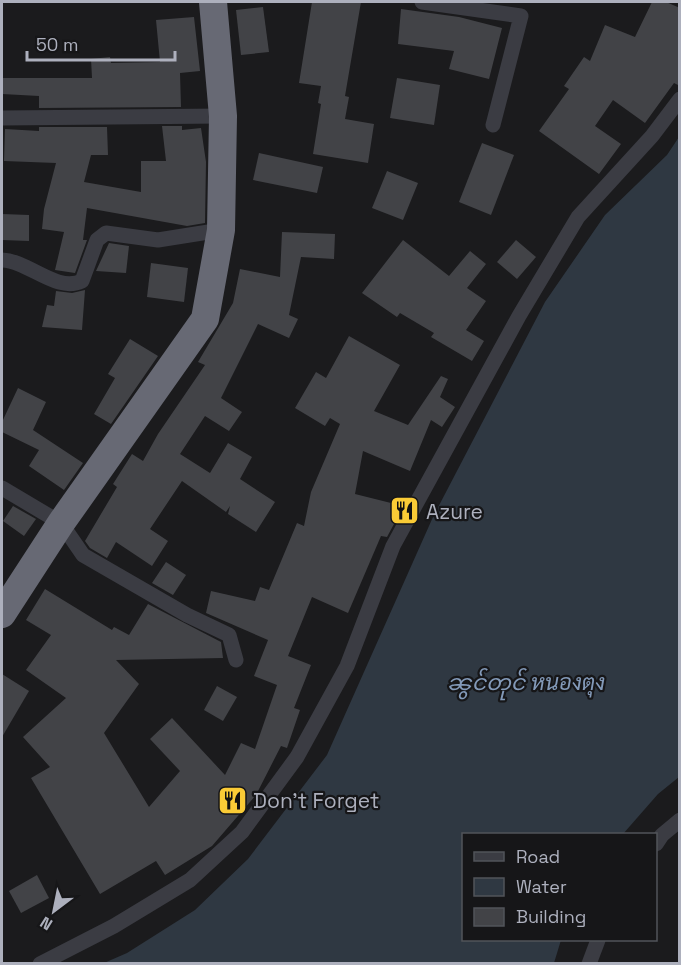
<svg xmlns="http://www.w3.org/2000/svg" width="681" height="965" viewBox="0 0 681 965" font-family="'Space Grotesk','Noto Sans Myanmar',Sarabun,sans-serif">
	<rect width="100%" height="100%" fill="#1b1b1d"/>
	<!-- water -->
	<path fill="#2f3842" d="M679 137V777L658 794 623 834H464V940H561L554 963H104L127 953 195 910 248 859 327 755 433 517 545 302 605 215 667 155Z"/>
	<!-- building -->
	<g fill="#424347">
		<path d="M312 2H361L345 96 349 97 345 119 374 124 368 163 313 154 321 104 318 103 321 86 299 83Z"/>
		<path d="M652 2H666L680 8V86L674 83 645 123 613 100 595 126 621 144 599 174 539 131 569 89 564 86 584 57 590 61 605 25 635 37Z"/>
		<path d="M263 7 269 52 241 55 236 10Z"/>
		<path d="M401 9 459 17 502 28 489 79 449 69 454 51 398 44Z"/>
		<path d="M194 17 200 71 180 73 181 107 39 108V96L2 94V78H92L91 59 110 57 111 63 160 62 156 20Z"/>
		<path d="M397 78 440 85 434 125 390 118Z"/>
		<path d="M162 126H182V130L201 128 206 162 205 223 187 226 87 208 83 240H87L75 273 55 270 64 232 42 229 44 209 56 163 4 161 5 129 39 131V127H107L108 155H91L84 182 141 192V161H166Z"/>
		<path d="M482 143 514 155 491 215 459 202Z"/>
		<path d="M259 153 323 167 317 193 253 180Z"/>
		<path d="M387 171 418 183 403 220 372 208Z"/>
		<path d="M2 214 29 215V241L2 240Z"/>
		<path d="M282 232 335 234 334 259 301 257 289 315 298 319 289 338 258 324 221 398 242 412 229 431 205 416 180 454 210 473 228 443 252 457 240 479 275 502 256 532 228 514 230 506 226 512 182 481 150 529 168 541 152 566 116 542 107 558 90 548 85 541 117 487 113 484 132 454 143 461 158 434 205 365 198 362 233 303 240 269 280 277Z"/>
		<path d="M403 240 449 276 470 251 486 264 467 288 486 301 466 330 484 341 472 361 431 337 434 333 400 313 397 317 362 293Z"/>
		<path d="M516 240 536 257 517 279 497 262Z"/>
		<path d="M109 243 129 246 126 273 96 271Z"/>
		<path d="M151 263 188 268 184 302 147 297Z"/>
		<path d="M85 290 82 330 42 327 47 305 54 306 56 291 72 293Z"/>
		<path d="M349 336 400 365 374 411 408 425 441 376 448 379 440 397 455 407 442 427 431 420 410 471 363 451 355 494 399 505 394 524 387 537 381 536 348 613 312 597 288 656 311 665 294 708 300 710 287 748 281 746 256 795 212 846 165 875 156 861 100 894 31 778 50 767 23 737 66 698 26 670 51 635 26 620 45 589 112 630 114 627 129 635 148 604 221 642 223 658 116 660 139 684 104 733 149 807 180 771 150 739 172 718 225 775 241 743 255 749 277 685 254 676 268 640 206 613 211 591 255 601 260 587 269 590 297 523 304 526 311 492 340 424 330 418 325 426 295 408 316 372 326 378Z"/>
		<path d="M130 339 158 356 111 424 94 414 115 378 108 374Z"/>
		<path d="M18 388 46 402 33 430 83 463 64 490 29 466 39 450 2 432V422Z"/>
		<path d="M13 506 36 519 24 536 3 521Z"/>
		<path d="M166 562 186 575 173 595 152 583Z"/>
		<path d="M2 674 29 691 2 737Z"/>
		<path d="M217 686 237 697 223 721 204 710Z"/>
		<path d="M37 875 49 898 21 913 9 891Z"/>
	</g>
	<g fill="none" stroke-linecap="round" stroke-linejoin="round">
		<!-- street -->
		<g stroke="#3b3c43" stroke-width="15">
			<path d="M422 2 521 16 493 125"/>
			<path d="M2 118 223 116"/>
			<path d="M2 260C29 261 56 293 82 281L97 240 106 233 158 240 221 230"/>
			<path d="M2 488 61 523 83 555 187 615 229 635 236 660"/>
			<path d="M656 844 662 835 680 820"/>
			<path d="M40 964 114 926 190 880 242 832 297 757 347 666 393 546 519 316 578 217 652 136 680 99"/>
			<path d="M589 964 598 940"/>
		</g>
		<!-- highway -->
		<path stroke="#676974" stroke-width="28" d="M2 614 61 523 205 319 221 230 223 116 213 2"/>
	</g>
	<!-- icons -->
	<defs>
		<symbol id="restaurant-square" viewBox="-11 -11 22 22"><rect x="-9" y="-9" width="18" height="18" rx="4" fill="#facb36" stroke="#161618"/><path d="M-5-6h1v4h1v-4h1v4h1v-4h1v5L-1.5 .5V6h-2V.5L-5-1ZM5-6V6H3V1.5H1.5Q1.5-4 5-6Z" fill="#111"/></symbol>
	</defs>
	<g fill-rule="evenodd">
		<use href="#restaurant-square" x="388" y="494" width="33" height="33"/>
		<use href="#restaurant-square" x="216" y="784" width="33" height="33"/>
	</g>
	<g text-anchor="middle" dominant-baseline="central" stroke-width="4.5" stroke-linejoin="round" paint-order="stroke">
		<!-- poi labels -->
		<g font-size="21" fill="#adb0bd" stroke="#161618" text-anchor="start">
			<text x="426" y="511">Azure</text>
			<text x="253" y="800">Don't Forget</text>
		</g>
		<!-- water labels -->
		<g font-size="22" font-style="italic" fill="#839ab9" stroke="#161618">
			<text x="526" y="682">ၼွင်တုင် หนองตุง</text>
		</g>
	</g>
	<!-- border -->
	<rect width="681" height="965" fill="none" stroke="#adb0bd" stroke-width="6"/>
	<!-- legend -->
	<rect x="462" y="833" width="195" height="108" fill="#161618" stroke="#52545a" stroke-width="1.5"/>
	<rect x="474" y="852" width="30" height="9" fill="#3b3c43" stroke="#52545a" stroke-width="1.5"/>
	<text x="516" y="863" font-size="18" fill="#adb0bd">Road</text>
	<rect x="474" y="878" width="30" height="18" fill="#2f3842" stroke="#52545a" stroke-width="1.5"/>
	<text x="516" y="893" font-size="18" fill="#adb0bd">Water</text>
	<rect x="474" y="908" width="30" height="18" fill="#424347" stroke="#52545a" stroke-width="1.5"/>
	<text x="516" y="923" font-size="18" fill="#adb0bd">Building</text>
	<!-- north arrow -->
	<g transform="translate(54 911) rotate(212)" stroke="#161618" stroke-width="4.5" paint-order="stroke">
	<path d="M0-4.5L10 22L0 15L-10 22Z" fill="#adb0bd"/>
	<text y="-9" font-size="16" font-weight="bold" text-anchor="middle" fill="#adb0bd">N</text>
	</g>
	<!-- scale -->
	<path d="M27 51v9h148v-9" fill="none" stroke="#adb0bd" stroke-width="3"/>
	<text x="36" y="51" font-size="18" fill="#adb0bd" stroke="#161618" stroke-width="4.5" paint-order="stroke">50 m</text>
</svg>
